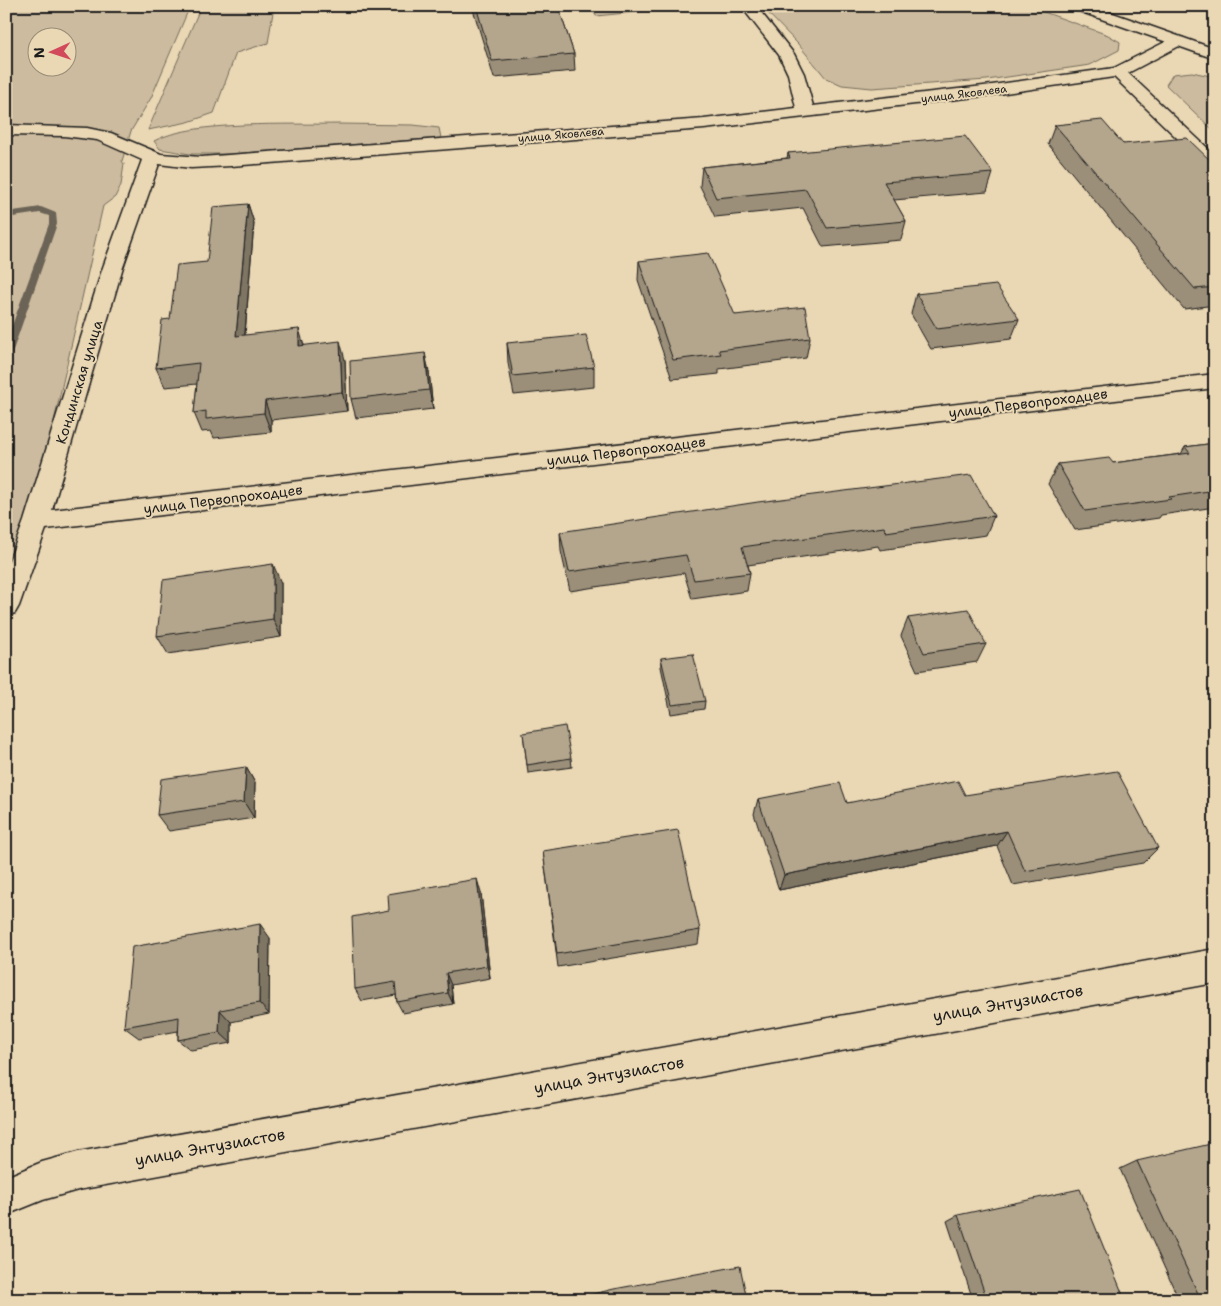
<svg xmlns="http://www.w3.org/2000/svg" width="1221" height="1306" viewBox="0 0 1221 1306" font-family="'Shantell Sans',sans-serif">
	<rect width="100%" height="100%" fill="#ead7b4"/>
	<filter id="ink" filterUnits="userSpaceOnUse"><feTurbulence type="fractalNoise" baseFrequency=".02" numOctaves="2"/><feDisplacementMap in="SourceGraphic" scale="10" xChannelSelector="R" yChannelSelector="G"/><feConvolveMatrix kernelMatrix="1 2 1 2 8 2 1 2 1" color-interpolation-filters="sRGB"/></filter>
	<g filter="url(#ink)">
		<!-- green -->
		<g fill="#ccbb9e" stroke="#746c5d" fill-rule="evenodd">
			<path d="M6 6H190L151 98 131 131 122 161 124 164 121 185 115 197 103 206 6 632ZM38 38H68V68H38Z"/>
			<path d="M201 6H274L268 43 236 53 214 113 188 122 148 130Z"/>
			<path d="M591 6H697L596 16Z"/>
			<path d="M761 6H1027L1108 35 1120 42 1119 50 1090 65 987 80 872 88 842 85 826 78 798 44Z"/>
			<path d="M1192 72 1215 77V132L1166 85 1173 74Z"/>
			<path d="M339 124 413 125 439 128 441 138 228 154H190L160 149 154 141C192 120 292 125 339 124Z"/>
		</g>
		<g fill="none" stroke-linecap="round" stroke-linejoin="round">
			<!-- stream -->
			<path fill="#6a6356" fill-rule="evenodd" d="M41 207 56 213 57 224 11 356 6 359V342L49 224V216L40 213 6 218V212Z"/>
			<defs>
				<g id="street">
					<path d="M741 6H756L794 54 804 74 813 106 992 85 1114 68 1173 38H1183L1186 41 1183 44 1128 73 1215 155V170L1209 169 1114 77 992 95 704 129 231 166 191 168 159 164 122 270 52 510 1215 374V388L46 529 19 606 15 613 6 616V569L24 521 102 270 142 160 97 140 64 136 6 135V125L87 128 111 133 161 154 201 157 704 119 796 108 788 74 779 55Z"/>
					<path d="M1215 949V983L78 1190 43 1200 6 1215V1177L42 1162 78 1152Z"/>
				</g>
				<path id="secondary" d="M1071 6H1093L1215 49V59L1073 9Z"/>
			</defs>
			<!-- street casing -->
			<use href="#street" stroke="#1c1c1c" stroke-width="3"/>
			<!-- secondary casing -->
			<use href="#secondary" stroke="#1c1c1c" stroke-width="3"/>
			<!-- street -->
			<use href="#street" fill="#ead7b4" fill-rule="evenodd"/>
			<!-- secondary -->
			<use href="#secondary" fill="#ead7b4" fill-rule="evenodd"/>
		</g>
		<!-- wall -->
		<g fill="#9b8f79" stroke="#1c1c1c">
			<path d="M472 6H558L574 54 575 71 494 78Z"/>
			<path d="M1055 125 1123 144 1215 165V305L1184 309 1048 144Z"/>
			<path d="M788 153 993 173 987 192 894 200 906 221 901 240 823 247 803 208 715 217 700 186 702 167 787 158Z"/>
			<path d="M248 204 254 223 245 335 304 345 345 360 347 411 271 420V432L214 438 211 431 202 432 194 413 197 384 165 387 156 368 170 319 207 262Z"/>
			<path d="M639 261 735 315 810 338 806 358 719 369V374L672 379 638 280Z"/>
			<path d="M916 294 1019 319 1011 339 931 349 911 314Z"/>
			<path d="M507 343 594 367V387L514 395 508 363Z"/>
			<path d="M429 372 433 409 356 418 351 399Z"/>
			<path d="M1215 443V507L1161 515 1159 518 1075 530 1048 484 1058 464 1113 463 1181 454 1185 447Z"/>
			<path d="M994 516 986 535 880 550 878 546 748 565 750 573 747 591 692 599 684 573 570 591 561 551 560 532Z"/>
			<path d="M281 583V637L168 654 157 636Z"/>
			<path d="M908 618 986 644 977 662 917 671 901 636Z"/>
			<path d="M661 658 705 701 704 709 671 714 661 667Z"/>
			<path d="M523 733 571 758 572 767 528 773Z"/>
			<path d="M246 767 255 783 254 818 169 831 157 815Z"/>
			<path d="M965 795 1158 848 1143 863 1013 885 997 846 779 890 754 814 758 799 847 803Z"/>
			<path d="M543 851 700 930 698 944 558 967Z"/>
			<path d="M481 893 490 978 451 985 453 1004 403 1013 397 1002 396 995 362 1001 355 989 389 910Z"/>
			<path d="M270 938 269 1014 231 1022V1043L191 1050 178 1040V1031L139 1038 124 1027Z"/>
			<path d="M1137 1161 1215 1300H1179L1120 1169Z"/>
			<path d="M958 1215 1125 1300H973L947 1221Z"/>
		</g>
		<!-- shaded-wall -->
		<g fill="#7e7463" stroke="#1c1c1c">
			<path d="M248 204 254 223 243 356 236 336Z"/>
			<path d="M299 329 305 349 299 346Z"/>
			<path d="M340 341 345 360 347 411 342 392Z"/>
			<path d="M425 353 429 372 433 409 429 390Z"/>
			<path d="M265 401 271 420V432L264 413Z"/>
			<path d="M273 564 281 583V637L273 619Z"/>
			<path d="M246 767 255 783 254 818 244 802Z"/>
			<path d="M1007 831 997 846 779 890 784 875Z"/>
			<path d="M477 879 481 893 490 978 487 966Z"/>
			<path d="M260 924 270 938 269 1014 259 1003Z"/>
			<path d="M446 973 451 985 453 1004 448 993Z"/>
			<path d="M220 1010 231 1022V1043L219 1032Z"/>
		</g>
		<!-- building -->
		<g fill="#b4a68d" stroke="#1c1c1c">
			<path d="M476 6H558L574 54 492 61Z"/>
			<path d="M1102 120 1123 144 1187 138 1215 165V173L1208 174 1215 180V243H1211L1215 247V287L1195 289 1055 125Z"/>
			<path d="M965 136 993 173 884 182 906 221 827 228 806 189 716 198 702 167 790 158 788 153Z"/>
			<path d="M248 204 236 336 299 329V346L340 341 342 392 265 401 264 413 206 419V411L194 413 199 363 156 368 162 320 170 319 177 265 207 262 213 207Z"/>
			<path d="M708 253 735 315 805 307 810 338 719 350 721 354 673 360 639 261Z"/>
			<path d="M996 285 1019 319 937 329 916 294Z"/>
			<path d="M586 335 594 367 513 376 507 343Z"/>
			<path d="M425 353 429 390 351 399 350 361Z"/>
			<path d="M1215 443V490L1169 497 1171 499 1085 511 1058 464 1109 458 1113 463 1190 453 1185 447Z"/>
			<path d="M971 475 994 516 886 532 884 527 742 547 750 573 694 580 686 555 569 572 560 532 758 502Z"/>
			<path d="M273 564V619L157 636 163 580Z"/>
			<path d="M968 609 986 644 924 653 908 618Z"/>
			<path d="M693 654 705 701 672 705 661 658Z"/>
			<path d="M565 726 571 758 527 765 523 733Z"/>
			<path d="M246 767 244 802 157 815 161 779Z"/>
			<path d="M1117 771 1158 848 1025 871 1007 831 784 875 758 799 840 783 847 803 958 781 965 795Z"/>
			<path d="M678 830 700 930 557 954 543 851Z"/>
			<path d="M477 879 487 966 446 973 448 993 397 1002 395 982 355 989 352 917 389 910 388 894Z"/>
			<path d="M260 924 259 1003 220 1010 219 1032 178 1040 179 1017 124 1027 132 947Z"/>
			<path d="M1215 1143V1300H1201L1137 1161Z"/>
			<path d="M1080 1189 1125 1300H987L958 1215Z"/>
			<path d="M740 1266 747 1300H568L614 1289Z"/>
		</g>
	</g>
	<g text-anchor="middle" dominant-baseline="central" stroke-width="4" stroke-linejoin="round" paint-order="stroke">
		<!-- far-street labels -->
		<g font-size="11" fill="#1c1c1c" stroke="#ead7b4">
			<text transform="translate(964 94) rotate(-7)">улица Яковлева</text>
			<text transform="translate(561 135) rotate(-5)">улица Яковлева</text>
		</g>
		<!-- street labels -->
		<g font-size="14" fill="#1c1c1c" stroke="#ead7b4">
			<text transform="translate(79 382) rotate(-73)">Кондинская улица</text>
			<text transform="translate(1028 403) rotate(-7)">улица Первопроходцев</text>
			<text transform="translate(626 451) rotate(-7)">улица Первопроходцев</text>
			<text transform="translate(223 499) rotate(-7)">улица Первопроходцев</text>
		</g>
		<!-- near-street labels -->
		<g font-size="16" fill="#1c1c1c" stroke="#ead7b4">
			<text transform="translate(1008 1003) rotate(-10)">улица Энтузиастов</text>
			<text transform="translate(609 1075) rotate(-10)">улица Энтузиастов</text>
			<text transform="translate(210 1147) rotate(-10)">улица Энтузиастов</text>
		</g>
	</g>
	<!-- margin -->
	<rect width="1221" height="1306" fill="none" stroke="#ead7b4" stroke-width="25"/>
	<rect x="12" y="12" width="1196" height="1281" fill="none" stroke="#1c1c1c" stroke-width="2" filter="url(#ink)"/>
	<!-- north arrow -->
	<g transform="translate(52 52) rotate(267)"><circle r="24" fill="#ead7b4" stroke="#988c77"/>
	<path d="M0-4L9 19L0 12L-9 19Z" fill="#d1495b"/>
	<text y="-8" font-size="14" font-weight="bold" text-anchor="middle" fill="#1c1c1c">N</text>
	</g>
</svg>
